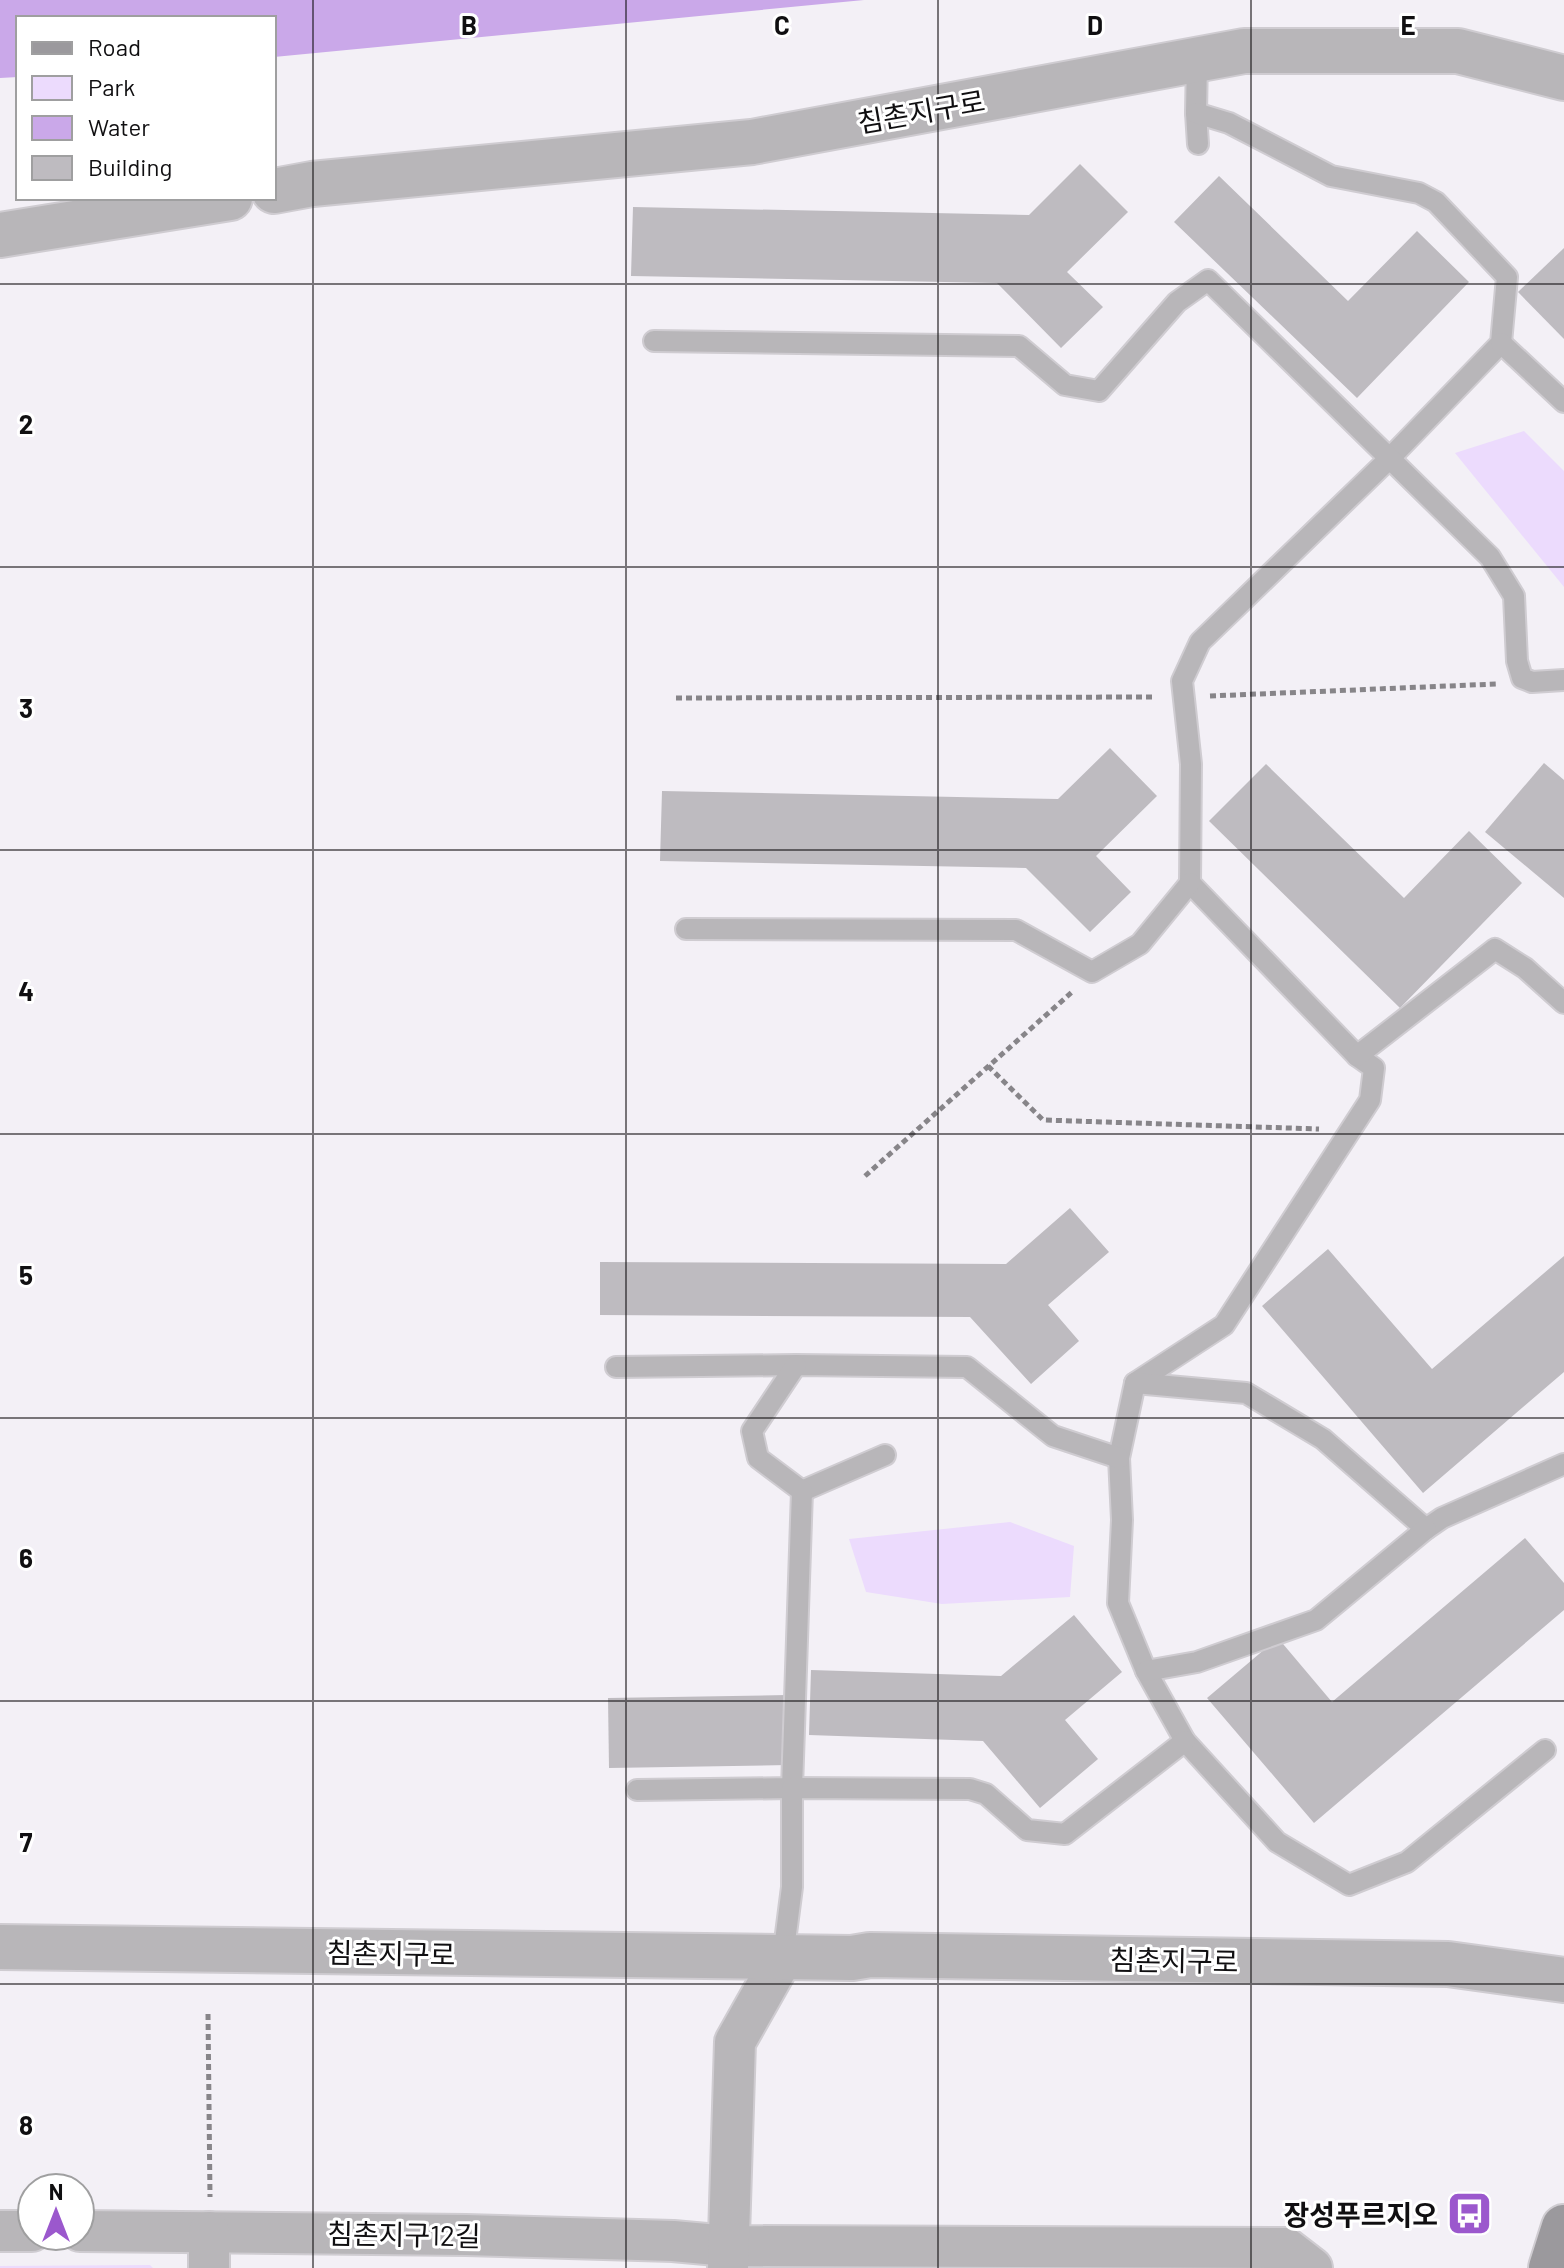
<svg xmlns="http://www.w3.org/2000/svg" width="1564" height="2268" viewBox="0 0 1564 2268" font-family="Barlow,'Noto Sans KR',sans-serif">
	<rect width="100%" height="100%" fill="#f3f0f6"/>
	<!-- green -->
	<g fill="#ecdbfd">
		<path d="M1524 431 1564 471V587L1455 453Z"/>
		<path d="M1010 1522 1074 1546 1070 1597 942 1604 866 1592 849 1539Z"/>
		<path d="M150 2265 153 2268H0V2266Z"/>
	</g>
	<!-- water -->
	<path fill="#caa8e9" d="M0 0H864L274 57V18H18V77L0 78Z"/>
	<!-- building -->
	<g fill="#bebbc0">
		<path d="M1080 164 1128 212 1067 272 1103 307 1061 348 997 283 631 276 633 207 1029 215Z"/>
		<path d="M1219 176 1348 301 1417 231 1469 282 1357 398 1174 222Z"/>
		<path d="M1564 248V339L1518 292Z"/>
		<path d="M1110 748 1157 796 1096 856 1131 892 1090 932 1026 868 660 861 662 791 1058 799Z"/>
		<path d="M1544 763 1564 780V898L1485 832Z"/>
		<path d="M1266 764 1404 898 1469 831 1522 883 1400 1008 1209 821Z"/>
		<path d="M1070 1208 1109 1252 1048 1305 1079 1341 1031 1384 970 1317 600 1315V1262L1006 1264Z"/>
		<path d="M1328 1249 1432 1369 1564 1256V1372L1423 1493 1262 1306Z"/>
		<path d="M1525 1538 1564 1583V1610L1314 1823 1207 1698 1278 1638 1332 1702Z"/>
		<path d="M1074 1615 1122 1672 1065 1720 1098 1759 1040 1808 983 1741 809 1735 811 1670 1001 1676Z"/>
		<path d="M787 1695 788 1765 609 1768 608 1698Z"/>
	</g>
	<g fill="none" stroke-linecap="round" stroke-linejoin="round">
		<defs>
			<g id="service">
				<path d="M1197 59 1196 113 1198 144"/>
				<path d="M1196 113 1229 123 1331 176 1419 193 1436 202 1507 277 1501 343 1389 459 1200 642 1182 681 1191 764 1190 883 1357 1056 1374 1068 1370 1100 1224 1325 1135 1383 1119 1458 1122 1520 1118 1603 1146 1671 1185 1741 1277 1842 1349 1885 1407 1862 1545 1750"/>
				<path d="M654 341 1019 346 1065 385 1099 391 1177 302 1208 280 1490 557 1514 596 1517 661 1522 678 1532 682 1564 680"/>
				<path d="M1501 343 1564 402"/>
				<path d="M686 929 1016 930 1092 972 1140 944 1190 883"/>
				<path d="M1357 1056 1495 949 1525 968 1564 1003"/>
				<path d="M616 1367 796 1365 967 1367 1053 1436 1119 1458"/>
				<path d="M1135 1383 1246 1393 1323 1439 1426 1529 1442 1518 1564 1464"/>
				<path d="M802 1491 885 1455"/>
				<path d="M1146 1671 1197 1662 1316 1620 1426 1529"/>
				<path d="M637 1790 792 1788 802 1491 758 1458 752 1431 796 1365"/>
				<path d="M783 1957 792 1887V1788L970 1789 986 1794 1027 1830 1065 1834 1185 1741"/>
			</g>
			<g id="minor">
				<path d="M0 2231H32"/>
				<path d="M80 2231 466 2235 673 2241 728 2246 1286 2248 1312 2268"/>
				<path d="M209 2232V2268"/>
				<path d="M728 2268 735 2042 783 1957"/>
			</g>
			<g id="tertiary">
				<path d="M274 191 312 184 752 142 1244 51H1458L1564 78"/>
				<path d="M0 235 230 198"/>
				<path d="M0 1947 852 1958 870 1955 1448 1964 1564 1980"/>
			</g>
			<path id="secondary" d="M1551 2268 1564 2227"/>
		</defs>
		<!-- service casing -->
		<use href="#service" stroke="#cfccd1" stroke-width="24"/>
		<!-- minor casing -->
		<use href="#minor" stroke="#cfccd1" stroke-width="44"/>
		<!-- tertiary casing -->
		<use href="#tertiary" stroke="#cfccd1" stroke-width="48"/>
		<!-- secondary casing -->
		<use href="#secondary" stroke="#cfccd1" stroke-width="48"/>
		<!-- path -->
		<g stroke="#878589" stroke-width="5" stroke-dasharray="6 4" stroke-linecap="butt">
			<path d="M1210 696 1496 684"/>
			<path d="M676 698 1156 697"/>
			<path d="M988 1066 1043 1120 1319 1129"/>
			<path d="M865 1176 1072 992"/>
			<path d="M208 2014 210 2197"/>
		</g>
		<!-- service -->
		<use href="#service" stroke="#b8b6b9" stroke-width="20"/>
		<!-- minor -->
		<use href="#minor" stroke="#b8b6b9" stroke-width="40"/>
		<!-- tertiary -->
		<use href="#tertiary" stroke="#b8b6b9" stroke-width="44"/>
		<!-- secondary -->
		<use href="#secondary" stroke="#9b999d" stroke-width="44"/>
	</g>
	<!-- grid -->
	<path fill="none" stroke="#100f11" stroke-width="2" stroke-opacity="0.55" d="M313 0V2268M626 0V2268M938 0V2268M1251 0V2268M0 284H1564M0 567H1564M0 850H1564M0 1134H1564M0 1418H1564M0 1701H1564M0 1984H1564"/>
	<!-- icons -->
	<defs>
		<symbol id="bus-square" viewBox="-11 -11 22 22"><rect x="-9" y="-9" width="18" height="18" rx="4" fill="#9b58cd" stroke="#fff"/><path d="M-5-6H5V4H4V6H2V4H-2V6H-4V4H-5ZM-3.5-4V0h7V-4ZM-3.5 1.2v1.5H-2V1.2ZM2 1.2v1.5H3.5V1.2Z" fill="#fff"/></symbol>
	</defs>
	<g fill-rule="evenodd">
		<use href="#bus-square" x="1444" y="2188" width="51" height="51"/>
	</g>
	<g text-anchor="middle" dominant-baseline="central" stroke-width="6" stroke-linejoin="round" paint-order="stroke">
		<!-- street labels -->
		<g font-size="28" fill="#100f11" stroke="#fff">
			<text transform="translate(921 111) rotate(-10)">침촌지구로</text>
			<text transform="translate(391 1953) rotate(1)">침촌지구로</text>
			<text transform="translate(1174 1960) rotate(1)">침촌지구로</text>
			<text transform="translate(404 2234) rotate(1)">침촌지구12길</text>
		</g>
		<!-- poi labels -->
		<g font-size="28" font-weight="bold" fill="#100f11" stroke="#fff" text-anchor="end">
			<text x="1438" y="2214">장성푸르지오</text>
		</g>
	</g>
	<g font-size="26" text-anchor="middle" font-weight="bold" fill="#100f11" stroke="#fff" stroke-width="6" stroke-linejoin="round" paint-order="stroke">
		<text x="469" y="35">B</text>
		<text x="782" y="35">C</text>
		<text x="1095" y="35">D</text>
		<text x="1408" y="35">E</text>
		<text x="26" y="434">2</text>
		<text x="26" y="718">3</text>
		<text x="26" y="1001">4</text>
		<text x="26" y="1285">5</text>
		<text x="26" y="1568">6</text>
		<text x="26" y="1852">7</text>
		<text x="26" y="2135">8</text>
	</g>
	<!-- legend -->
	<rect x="16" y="16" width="260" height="184" fill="#ffffff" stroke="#9f9fa0" stroke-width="2"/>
	<rect x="32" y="42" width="40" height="12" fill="#9b999d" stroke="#9f9fa0" stroke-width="2"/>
	<text x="88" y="56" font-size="24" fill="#100f11">Road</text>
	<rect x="32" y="76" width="40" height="24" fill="#ecdbfd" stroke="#9f9fa0" stroke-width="2"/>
	<text x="88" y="96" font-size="24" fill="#100f11">Park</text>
	<rect x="32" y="116" width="40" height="24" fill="#caa8e9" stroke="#9f9fa0" stroke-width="2"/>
	<text x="88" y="136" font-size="24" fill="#100f11">Water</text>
	<rect x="32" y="156" width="40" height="24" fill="#bebbc0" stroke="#9f9fa0" stroke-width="2"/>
	<text x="88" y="176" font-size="24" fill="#100f11">Building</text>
	<!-- north arrow -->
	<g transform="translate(56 2212)"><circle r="38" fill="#ffffff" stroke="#9f9fa0" stroke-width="2"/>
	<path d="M0-6L14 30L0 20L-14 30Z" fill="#9b58cd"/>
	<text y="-12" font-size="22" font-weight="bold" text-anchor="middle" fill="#100f11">N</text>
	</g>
</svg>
